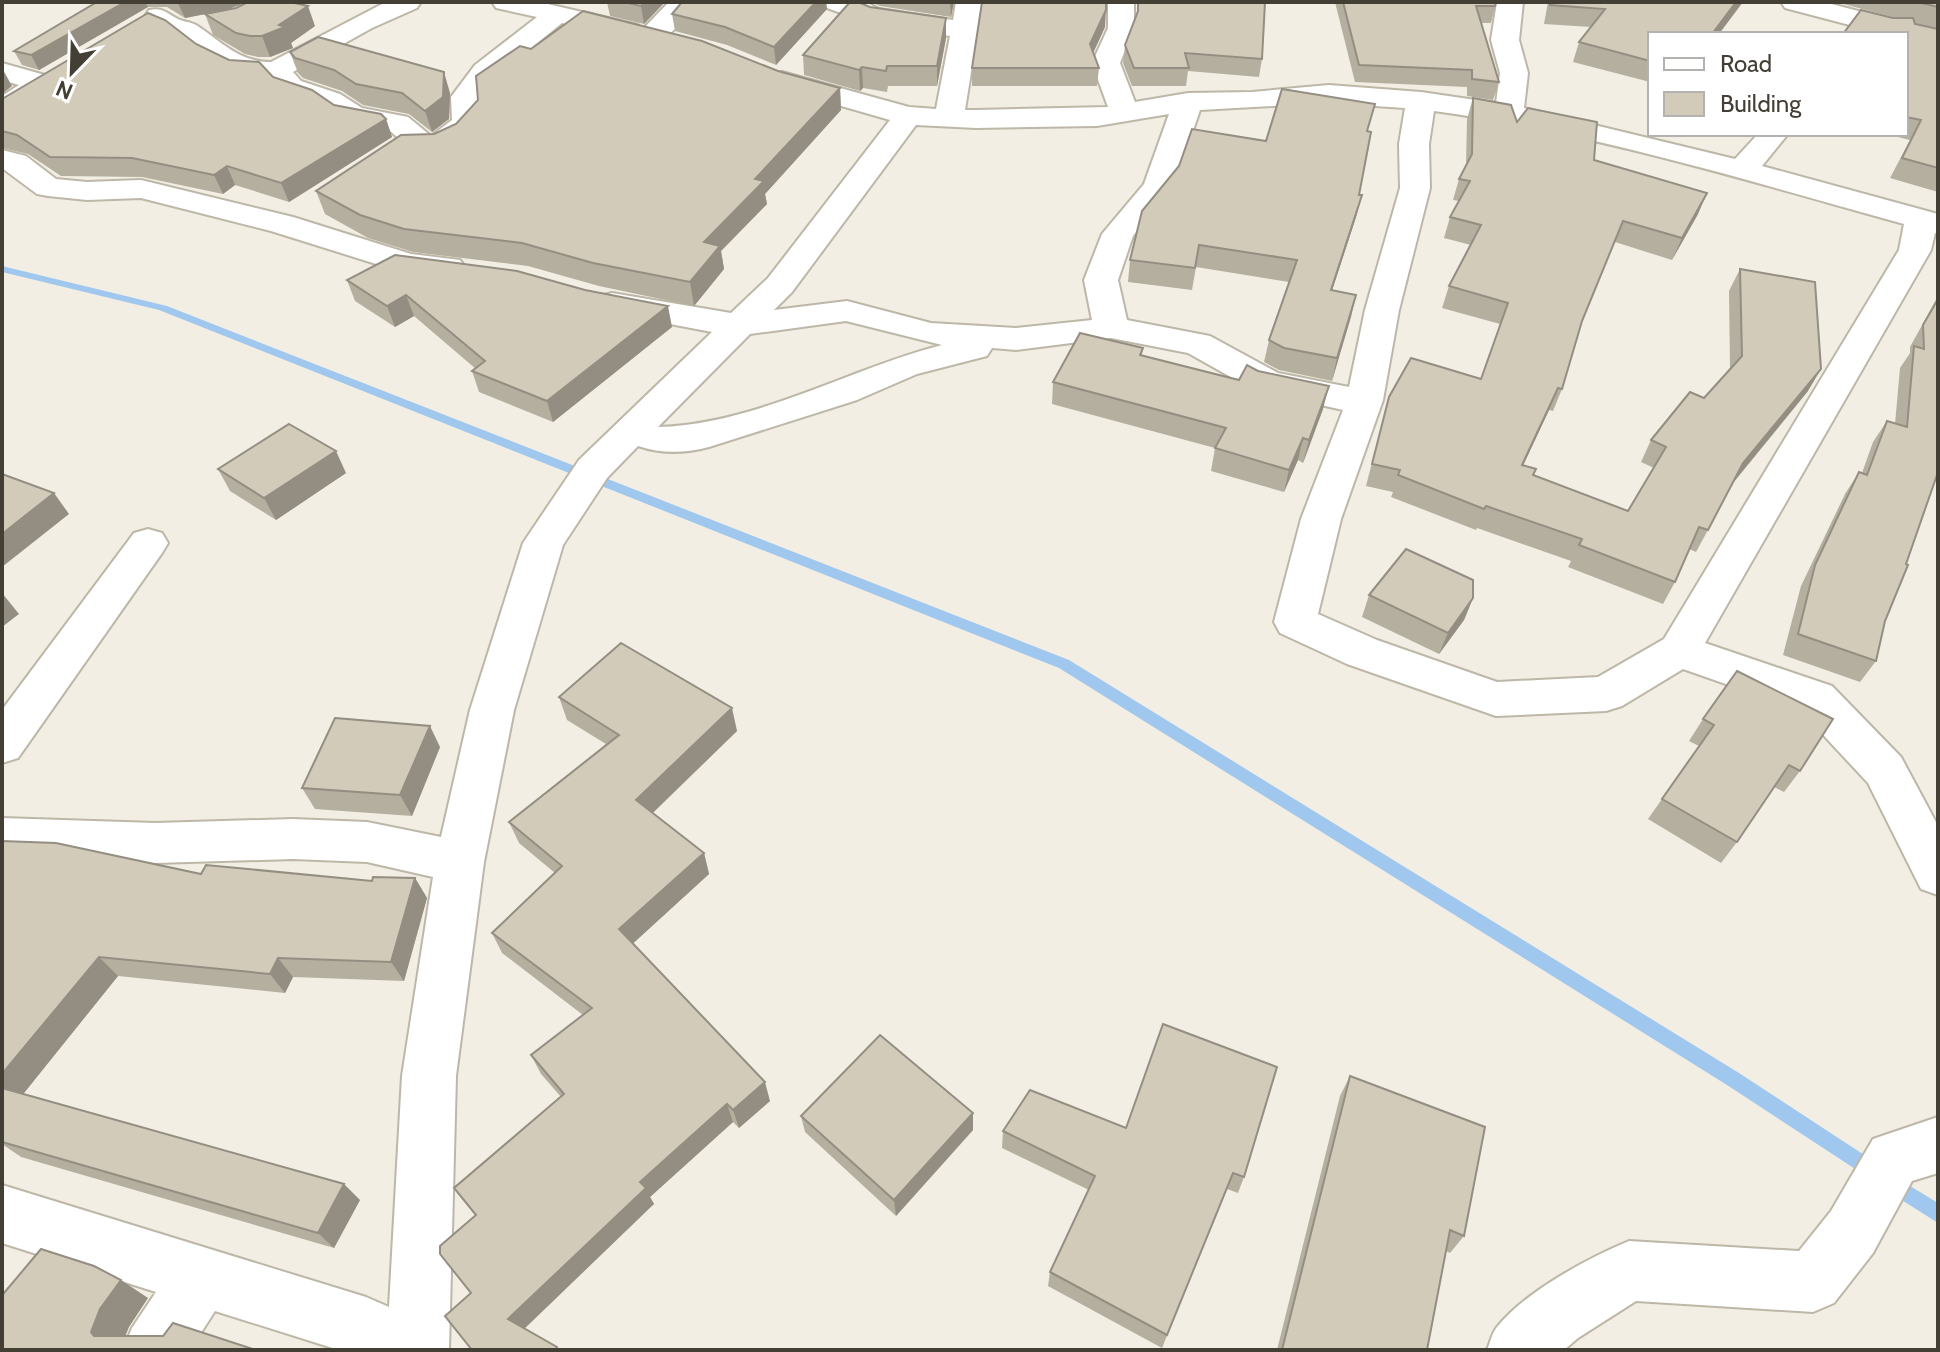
<svg xmlns="http://www.w3.org/2000/svg" width="1940" height="1352" viewBox="0 0 1940 1352" font-family="Cabin,sans-serif">
	<rect width="100%" height="100%" fill="#f2eee4"/>
	<g fill="none" stroke-linecap="round" stroke-linejoin="round">
		<!-- stream -->
		<g fill="#a0c8ef" fill-rule="evenodd">
			<path d="M2 266 167 306 1069 660 1739 1073 1881 1166 1884 1172 1881 1178 1875 1181 1869 1178 1727 1085 1059 668 159 310 2 272Z"/>
			<path d="M1892 1175 1938 1203V1223L1886 1190 1883 1184 1886 1178Z"/>
		</g>
		<defs>
			<g id="street">
				<path d="M386 2H421L417 8 372 28 293 72 301 81 340 94 362 108 408 117 431 136 452 120 451 97 475 65 537 17 496 8 492 2H539L638 25 642 30 669 2H697C685 20 664 47 641 42L638 37 629 39 562 23 495 77 479 97 482 121 459 145 424 154 413 151 389 130 343 121 320 106 281 93 268 78C224 78 211 57 177 36 164 29 154 29 145 16L149 10C163 7 166 13 178 19 184 22 191 22 196 25 222 42 239 62 271 62Z"/>
				<path d="M823 2H865L879 9 953 20 956 2H982L965 110H976L1108 107 1092 63 1108 28V2H1134V28L1120 63 1135 102 1188 93 1252 92 1329 85 1421 92 1496 103 1500 73 1491 40 1497 2H1523L1519 40 1528 73 1524 108 1735 159 1758 134H1788L1762 166 1938 214V234L1935 233 1931 250 1705 643 1832 686 1901 757 1938 826V895L1921 889 1868 783 1800 710 1683 669 1622 706 1606 711 1496 716 1347 664 1280 633 1274 622 1301 519 1343 410 1254 390 1188 353 1111 338 1016 350 992 348 987 356 917 374 857 400 709 447C687 453 661 454 638 446L607 478 563 545 514 710 484 862 456 1076 449 1350H339L215 1311 190 1350H123L132 1328 156 1292 2 1243V1185L366 1297 389 1307 402 1076 433 877 367 862 293 859 155 863 2 858V818L155 823 293 819 367 822 441 837 470 710 523 543 579 460 712 332 612 313 600 310 595 303 600 296 612 293 731 313 768 278 890 120 772 86 768 80 772 74 782 72 909 107 936 109 950 36 872 24 827 8ZM1329 103 1405 108 1399 144 1400 188 1365 310 1349 387 1278 373 1210 336 1127 320 1118 280 1133 236 1174 186 1200 110ZM1434 111C1593 133 1749 181 1904 224L1899 250 1664 639 1598 677 1497 682 1377 640 1318 614 1341 519 1383 400 1399 310 1430 188 1429 144ZM1169 114 1144 184 1102 234 1084 280 1092 320 1016 328 931 323 847 301 774 310 792 292 916 125 976 128 1097 126ZM846 321 942 345C848 369 757 424 658 427L750 334Z"/>
				<path d="M1781 2H1824L1938 32V48L1906 40V34H1884L1785 8Z"/>
				<path d="M2 63 52 77 56 83 12 115 2 118V96L19 85 2 80Z"/>
				<path d="M2 150 26 156 56 179 87 182 141 180 293 217 411 254 460 260 465 267 460 274 448 277 408 274 271 231 141 198 87 200 48 196 37 194 2 168Z"/>
				<path d="M148 529 162 533 168 543 162 553 18 758 2 763V710L134 533Z"/>
				<path d="M1938 1117V1173L1912 1181 1873 1253 1834 1303 1813 1312 1636 1301 1578 1338 1564 1350H1487C1490 1343 1492 1333 1497 1327 1525 1292 1588 1258 1629 1241L1799 1251 1831 1211 1873 1139Z"/>
			</g>
		</defs>
		<!-- street casing -->
		<use href="#street" stroke="#bdb7a7" stroke-width="4"/>
		<!-- street -->
		<use href="#street" fill="#fff" fill-rule="evenodd"/>
	</g>
	<!-- wall -->
	<g fill="#b5af9f">
		<path d="M97 2H247L228 9 315 26 291 43 293 48 270 57H258L245 54 213 35 205 14 185 18 167 7H148L39 70 22 65 14 51Z"/>
		<path d="M607 2H665L644 24 610 16Z"/>
		<path d="M682 2H826L827 9 776 65 727 45 675 31 672 14Z"/>
		<path d="M871 2H954L951 17 880 6Z"/>
		<path d="M1137 2H1265L1262 59 1259 77 1188 71 1186 86H1132L1123 63 1125 45 1137 15Z"/>
		<path d="M1335 2H1496L1491 23H1481L1499 82 1493 100 1467 96V87L1355 82Z"/>
		<path d="M1548 2H1743L1650 34V82L1573 62 1579 42 1591 27 1544 24Z"/>
		<path d="M1836 2H1938V29L1915 23 1938 29V192L1890 178 1910 140 1886 134H1906V34L1893 18H1896Z"/>
		<path d="M870 7 946 18V38L937 86H888L887 92 863 88 860 91 804 75 803 55Z"/>
		<path d="M1105 27 1093 53 1099 68 1097 86H972V68Z"/>
		<path d="M196 44 229 60 273 77 334 105 386 119 392 137 289 202 235 185 223 194 142 177 61 176 28 154 2 148V99Z"/>
		<path d="M531 49 778 71 840 88 841 110 765 194 767 204 721 251 724 269 694 306 599 286 528 266 413 252 368 238 325 214 316 191 456 124Z"/>
		<path d="M290 52 450 93 449 119 432 132 409 114 363 105 342 91 303 78 298 73Z"/>
		<path d="M1473 98 1698 214 1672 260 1615 242 1582 322 1562 389 1553 411 1549 410 1523 465 1534 476 1628 511 1654 468 1641 462 1651 440 1704 398 1730 369 1729 291 1740 269 1808 391 1734 482 1696 552 1689 549 1675 582 1663 604 1568 567 1571 561 1477 528 1476 530 1391 497 1393 492 1366 486 1389 397 1481 379 1500 324 1442 308 1449 286 1471 245 1444 238 1450 217 1459 201 1453 200 1459 179 1466 166 1467 119Z"/>
		<path d="M1368 132 1356 217 1332 290 1356 295 1332 381 1279 370 1264 362 1269 340 1289 282 1196 267 1192 290 1128 282 1130 260 1266 141Z"/>
		<path d="M347 280 672 327 553 422 479 392 472 371 476 369 414 316 395 327 355 301Z"/>
		<path d="M1938 296V472L1885 621 1876 661 1860 682 1783 655 1801 586 1845 494 1859 472 1862 473 1873 442 1887 421 1895 424 1900 368 1910 353V347Z"/>
		<path d="M1143 348 1142 355 1323 409 1303 463 1298 460 1284 492 1211 471 1215 448 1052 404 1053 382Z"/>
		<path d="M218 469 346 473 276 520 230 491Z"/>
		<path d="M1369 595 1473 598 1464 620 1439 654 1362 617Z"/>
		<path d="M559 697 737 731 653 813 704 853 709 874 633 943 770 1101 739 1128 733 1122 650 1197 654 1204 472 1350 471 1293 476 1215 454 1188 561 1097 541 1074 531 1055 583 1015 502 953 492 933 555 873 519 843 509 822 606 744 567 720Z"/>
		<path d="M1703 719 1800 771 1784 792 1774 787 1737 842 1721 863 1648 819 1699 746 1689 741Z"/>
		<path d="M440 747 412 816 315 809 302 788Z"/>
		<path d="M2 841 201 874 372 881 415 878 427 898 404 981 293 977 285 993 118 976 23 1094 360 1200 334 1248 21 1157 2 1144Z"/>
		<path d="M1350 1076 1464 1236 1450 1253 1446 1251 1427 1350H1277L1340 1096Z"/>
		<path d="M1030 1090 1244 1177 1238 1193 1227 1189 1162 1348 1048 1286 1050 1272 1089 1190 1002 1148 1003 1131Z"/>
		<path d="M973 1113V1130L896 1216 805 1132 801 1116Z"/>
	</g>
	<!-- shaded-wall -->
	<g fill="#948e82">
		<path d="M125 2H145L148 7 39 70 31 55Z"/>
		<path d="M186 2H247L226 10 185 18 178 3Z"/>
		<path d="M645 2H665L644 24 641 6Z"/>
		<path d="M816 2H826L827 9 776 65 774 47Z"/>
		<path d="M950 2H954L951 17Z"/>
		<path d="M1736 2H1743L1719 34H1712Z"/>
		<path d="M308 6 315 26 291 43 293 48 270 57 262 36Z"/>
		<path d="M1106 10 1105 27 1089 62 1090 44Z"/>
		<path d="M946 18V38L937 86V66Z"/>
		<path d="M862 67 863 88 860 91 859 70Z"/>
		<path d="M2 68 12 86 2 94Z"/>
		<path d="M444 72 450 93 449 119 432 132 425 111Z"/>
		<path d="M840 88 841 110 765 194 767 204 721 251 724 269 694 306 690 282 704 242 755 179Z"/>
		<path d="M386 119 392 137 289 202 281 183Z"/>
		<path d="M227 166 235 185 223 194 214 175Z"/>
		<path d="M1707 193 1698 214 1672 260 1682 238Z"/>
		<path d="M1362 195 1356 217 1325 312 1331 290Z"/>
		<path d="M406 295 414 316 395 327 387 306Z"/>
		<path d="M1356 295 1351 317 1332 381 1337 358Z"/>
		<path d="M668 306 672 327 553 422 547 401Z"/>
		<path d="M1821 369 1808 391 1731 485 1743 463Z"/>
		<path d="M1329 386 1323 409 1303 463 1309 440Z"/>
		<path d="M1558 388 1549 410 1513 487 1522 465Z"/>
		<path d="M1303 438 1298 460 1284 492 1289 470Z"/>
		<path d="M336 451 346 473 276 520 264 498Z"/>
		<path d="M54 493 69 514 2 567V534Z"/>
		<path d="M2 593 19 614 2 627Z"/>
		<path d="M1473 598 1464 620 1439 654 1448 633Z"/>
		<path d="M732 708 737 731 643 822 636 800Z"/>
		<path d="M430 726 440 747 412 816 400 795Z"/>
		<path d="M704 853 709 874 627 949 619 929Z"/>
		<path d="M415 878 427 898 404 981 391 962Z"/>
		<path d="M99 957 118 976 16 1103 2 1092V1074Z"/>
		<path d="M278 958 293 977 285 993 270 974Z"/>
		<path d="M765 1082 770 1101 739 1128 733 1110Z"/>
		<path d="M727 1104 733 1122 650 1197 654 1204 520 1333 508 1319 640 1182Z"/>
		<path d="M973 1113V1130L896 1216 894 1200Z"/>
		<path d="M344 1184 360 1200 334 1248 318 1233Z"/>
		<path d="M121 1280 148 1298 129 1327 120 1349 94 1336 91 1332 100 1309Z"/>
	</g>
	<!-- building -->
	<g fill="#d3cbb9" stroke="#948e82" stroke-width="2">
		<path d="M97 2H125L31 55 14 51Z"/>
		<path d="M248 2H290L308 6 279 25 285 27 262 36H250L236 33 205 14 236 8Z"/>
		<path d="M624 2H645L641 6Z"/>
		<path d="M682 2H816L774 47 725 27 672 14Z"/>
		<path d="M850 2H858L870 7 946 18 937 66H887L886 71 862 67 859 70 803 55Z"/>
		<path d="M982 2H1106V10L1090 44 1099 68H972Z"/>
		<path d="M1138 2H1265L1262 59 1185 53 1189 68H1134L1125 45 1138 11Z"/>
		<path d="M1343 2H1496L1495 6H1476L1499 82 1472 79V70L1359 65Z"/>
		<path d="M1550 2H1736L1712 34H1650V61L1579 42 1605 9 1550 5Z"/>
		<path d="M1917 2H1938V7Z"/>
		<path d="M1861 10 1893 18H1913L1915 24 1938 29V168L1902 158 1921 120 1906 117V34H1843Z"/>
		<path d="M583 11 702 41 778 71 840 88 755 179 764 181 704 242 720 246 690 282 593 263 522 243 404 229 360 215 316 191 401 135 434 134 456 124 478 100 476 76 520 46 531 49Z"/>
		<path d="M148 13 165 20 196 44 229 60 259 62 273 77 312 90 334 105 381 114 386 119 281 183 227 166 214 175 132 158 50 157 17 135 2 131V99Z"/>
		<path d="M318 37 444 72 443 97 425 111 402 93 356 84 334 70 295 58 290 52Z"/>
		<path d="M1282 89 1375 104 1367 131 1371 132 1359 195H1362L1331 290 1356 295 1337 358 1284 348 1269 340 1297 260 1199 245 1195 268 1130 260 1142 211 1179 166 1192 129 1266 141Z"/>
		<path d="M1473 98 1511 105 1517 122 1528 108 1597 122 1594 160 1707 193 1682 238 1623 221 1582 321 1562 389 1558 388 1522 465 1536 469 1533 475 1628 511 1666 447 1651 440 1690 392 1704 398 1742 356 1740 269 1815 282 1821 369 1743 463 1708 530 1699 527 1675 582 1579 545 1582 539 1486 506 1484 509 1398 475 1400 470 1372 464 1389 397 1411 358 1481 379 1508 303 1449 286 1481 225 1450 217 1470 181 1459 179 1472 154Z"/>
		<path d="M395 255 517 271 585 290 668 306 547 401 472 371 485 361 406 295 387 306 347 280Z"/>
		<path d="M1938 299V472L1906 564 1908 565 1885 621 1876 661 1798 634 1815 565 1859 472 1867 475 1887 421 1907 427 1914 346 1924 349 1923 325Z"/>
		<path d="M1080 333 1143 348 1140 355 1239 380 1247 365 1258 371 1329 386 1309 440 1303 438 1289 470 1215 448 1226 428 1053 382Z"/>
		<path d="M289 424 336 451 264 498 218 469Z"/>
		<path d="M2 474 54 493 2 534Z"/>
		<path d="M1406 549 1473 580V598L1448 633 1369 595Z"/>
		<path d="M621 643 732 708 636 800 704 853 619 929 765 1082 733 1110 727 1104 640 1182 646 1188 508 1319 557 1347 555 1350H472L445 1316 471 1293 440 1254V1246L476 1215 454 1188 564 1094 531 1055 592 1008 492 933 562 866 509 822 619 735 559 697Z"/>
		<path d="M1737 671 1833 719 1800 771 1789 765 1737 842 1662 799 1714 725 1703 719Z"/>
		<path d="M335 718 430 726 400 795 302 788Z"/>
		<path d="M2 841 56 843 201 874 206 865 372 881 373 877 415 878 391 962 278 958 270 974 99 957 2 1074Z"/>
		<path d="M1163 1024 1277 1067 1244 1177 1233 1173 1167 1335 1050 1272 1095 1176 1003 1131 1030 1090 1126 1128Z"/>
		<path d="M880 1035 973 1113 894 1200 801 1116Z"/>
		<path d="M1350 1076 1485 1127 1464 1236 1450 1230 1427 1350H1282Z"/>
		<path d="M2 1088 344 1184 318 1233 2 1142Z"/>
		<path d="M41 1249 94 1266 121 1280 100 1309 91 1332 94 1336H163L173 1323 256 1350H2V1292L4 1293Z"/>
	</g>
	<!-- border -->
	<rect width="1940" height="1352" fill="none" stroke="#433f34" stroke-width="8"/>
	<!-- legend -->
	<rect x="1648" y="32" width="260" height="104" fill="#ffffff" stroke="#b4b2ae" stroke-width="2"/>
	<rect x="1664" y="58" width="40" height="12" fill="#ffffff" stroke="#b4b2ae" stroke-width="2"/>
	<text x="1720" y="72" font-size="24" fill="#433f34">Road</text>
	<rect x="1664" y="92" width="40" height="24" fill="#d3cbb9" stroke="#b4b2ae" stroke-width="2"/>
	<text x="1720" y="112" font-size="24" fill="#433f34">Building</text>
	<!-- north arrow -->
	<g transform="translate(72 72) rotate(203)" stroke="#ffffff" stroke-width="6" paint-order="stroke">
	<path d="M0-6L14 30L0 20L-14 30Z" fill="#433f34"/>
	<text y="-12" font-size="22" font-weight="bold" text-anchor="middle" fill="#433f34">N</text>
	</g>
</svg>
